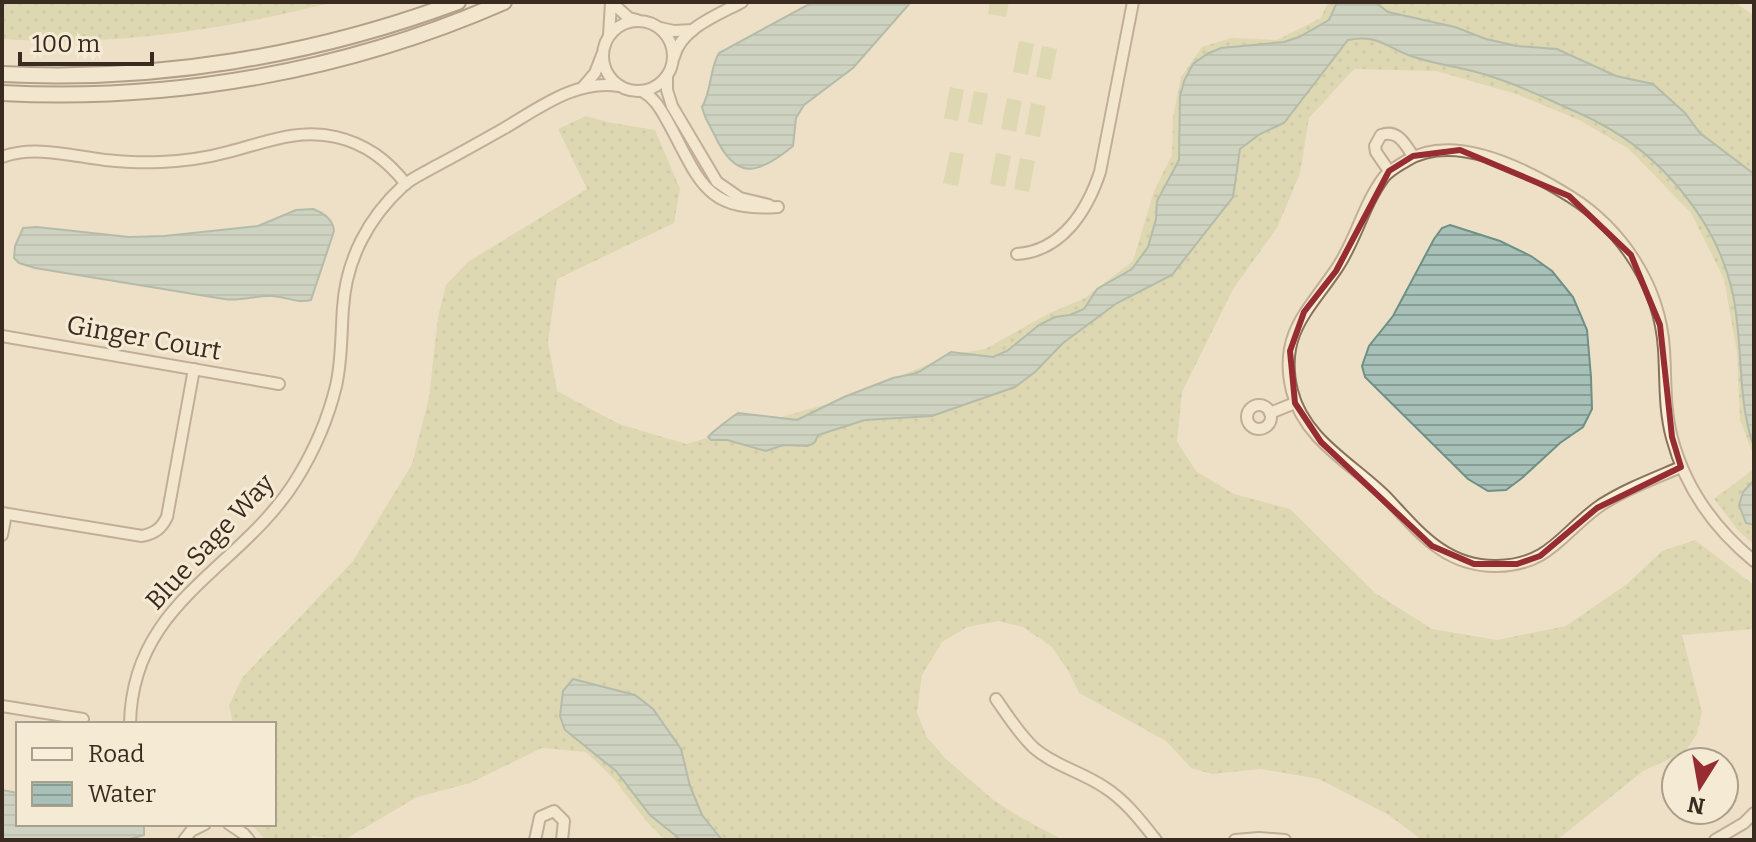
<svg xmlns="http://www.w3.org/2000/svg" width="1756" height="842" viewBox="0 0 1756 842" font-family="Bitter,serif">
	<defs>
		<pattern id="grass-dots" width="8" height="8" patternUnits="userSpaceOnUse" patternTransform="scale(2)"><rect width="8" height="8" fill="#c8cc9a"/><path d="M2 2h.1M6 6h.1" fill="none" stroke="#adaf84" stroke-width="1.8" stroke-linecap="round"/></pattern>
		<pattern id="water-rules" width="6" height="5" patternUnits="userSpaceOnUse" patternTransform="scale(2)"><rect width="6" height="5" fill="#a7c1b9"/><path d="M0 2.5h6" fill="none" stroke="#899d96"/></pattern>
	</defs>
	<rect width="100%" height="100%" fill="#eee0c6"/>
	<!-- grass -->
	<g fill="url(#grass-dots)">
		<path d="M2 2H334C227 29 113 47 2 39Z"/>
		<path d="M1328 2H1735L1754 16V456L1740 420 1737 353 1724 279 1691 213 1629 149 1579 120 1516 94 1436 71 1354 69 1309 118 1300 173 1277 228 1233 289 1182 392 1177 442 1197 472 1234 494 1290 509 1375 593 1432 629 1497 640 1566 626 1627 584 1662 551 1695 540 1754 585V629L1682 635 1702 712 1697 734 1685 752 1643 771 1557 840H1422L1389 815 1319 779 1261 769 1212 774 1191 768 1166 741 1079 693 1069 672 1052 647 1023 627 998 621 967 627 942 642 922 675 917 712 926 736 945 758 992 799 1018 816 1063 840H665L647 822 613 778 586 752 542 748 470 783 417 797 344 840 312 836 311 840H266L251 824H274V724H233L229 705 242 678 353 561 412 464 429 398 438 317 446 285 468 262 587 189 558 129 586 116 607 122 655 130 680 189 674 223 557 279 548 342 557 391 619 424 686 444 848 398 950 355 985 349 1050 313 1085 298 1133 261 1154 191 1172 155 1173 117 1181 77 1202 47 1231 38 1277 40 1321 18Z"/>
		<path d="M1754 469V545L1738 530 1714 499Z"/>
	</g>
	<!-- pitch -->
	<g fill="#c8cc9a">
		<path d="M990 2H1009L1006 17 988 14Z"/>
		<path d="M1019 41 1034 44 1028 75 1013 72Z"/>
		<path d="M1042 46 1057 49 1051 80 1036 77Z"/>
		<path d="M950 87 964 90 958 121 944 118Z"/>
		<path d="M974 91 988 94 982 125 968 122Z"/>
		<path d="M1007 98 1022 101 1016 132 1001 129Z"/>
		<path d="M1031 103 1046 106 1040 137 1025 134Z"/>
		<path d="M950 152 964 154 958 186 943 183Z"/>
		<path d="M996 153 1011 156 1005 187 990 184Z"/>
		<path d="M1020 158 1035 161 1029 192 1014 189Z"/>
	</g>
	<!-- water -->
	<g fill="url(#water-rules)" stroke="#6e9086" stroke-width="2">
		<path d="M813 2H911L853 68 804 105 796 118 793 146C758 175 736 181 715 136 710 126 704 117 702 107 712 90 709 70 719 53Z"/>
		<path d="M1337 2H1375L1388 12 1455 27 1486 39 1517 46 1557 49 1616 76 1653 84 1685 113 1700 133 1754 174V447C1736 397 1744 342 1732 290 1716 221 1662 156 1599 123 1583 114 1566 108 1550 100 1521 87 1495 76 1464 69 1446 65 1428 62 1411 56 1386 47 1377 34 1348 40L1284 123 1260 134 1240 149 1233 197 1172 275 1117 303 1063 343 1035 372 1015 387 932 416 865 420 818 435 815 442 808 446 783 445 766 451 727 440H711L708 437C711 433 733 416 738 413L797 420 844 397 893 378 917 373 951 352 993 357 1007 351 1039 325 1055 317 1070 315 1084 309 1097 289 1132 269 1148 247 1156 219 1157 201 1179 160 1180 96 1184 81 1193 64 1207 54 1221 48 1284 42 1299 37 1329 20Z"/>
		<path d="M313 209C324 213 333 219 334 231L311 300C297 304 285 296 271 296 255 295 241 302 224 299L35 268 19 263 14 258 15 246 23 228 37 227 129 237 164 236 258 226 296 210Z"/>
		<path d="M1450 225 1500 241 1531 256 1552 271 1573 297 1587 330 1591 377 1592 409 1583 427 1560 443 1522 478 1506 490 1488 491 1468 479 1365 377 1362 366 1369 346 1393 316 1434 239 1442 228Z"/>
		<path d="M1754 480V525L1746 523 1739 505 1743 492Z"/>
		<path d="M573 679 635 695 653 709 681 749 690 786 702 815 722 840H681L650 815 616 771 565 730 560 716 563 691Z"/>
		<path d="M2 790 18 793V824H144V835L126 840 2 839Z"/>
	</g>
	<g fill="none" stroke-linecap="round" stroke-linejoin="round">
		<defs>
			<g id="street">
				<path d="M611 2 629 18 637 20"/>
				<circle cx="638" cy="56" r="35"/>
				<path d="M660 28 674 31 693 30"/>
				<path d="M609 35 611 3"/>
				<path d="M674 57C681 28 718 15 742 2"/>
				<path d="M667 76V90L672 106 717 182 740 198 769 205"/>
				<path d="M583 87 595 73 602 55"/>
				<path d="M642 91C656 99 661 110 669 124 700 181 705 212 778 207"/>
				<path d="M2 157C34 145 72 156 105 160 124 162 142 163 161 162 183 161 206 158 228 152 264 143 297 128 336 137 366 144 387 160 406 184"/>
				<path d="M1389 171 1376 152 1375 146 1381 135C1398 129 1405 144 1413 156"/>
				<path d="M1017 254C1062 251 1087 211 1100 172L1133 2"/>
				<path d="M2 336 279 384"/>
				<circle cx="1259" cy="417" r="12"/>
				<path d="M1270 413 1295 403"/>
				<path d="M1681 467C1653 479 1626 489 1601 505 1563 531 1551 565 1497 566 1445 567 1418 531 1386 497 1353 464 1304 440 1292 391 1278 334 1309 310 1337 268 1356 240 1363 205 1384 177 1390 170 1398 166 1406 161 1455 131 1528 170 1571 197 1623 230 1660 287 1664 349 1666 380 1664 408 1672 438 1685 487 1715 529 1754 561"/>
				<path d="M2 513 142 536C155 533 161 529 167 517L194 369"/>
				<path d="M2 535 6 514"/>
				<path d="M996 699C1008 716 1019 734 1034 748 1055 766 1082 772 1104 787 1125 800 1141 821 1156 840"/>
				<path d="M2 706 83 719"/>
				<path d="M130 724C132 601 240 570 296 480 314 451 328 419 336 386 342 360 341 334 343 308 346 260 368 218 403 186 412 178 424 173 434 167 457 155 480 142 503 129 539 108 576 79 619 86"/>
				<path d="M229 824 244 834 249 840"/>
				<path d="M184 840 191 831 205 824"/>
				<path d="M535 840 540 817 554 811 564 821 562 840"/>
				<path d="M1235 840 1259 838 1285 840"/>
				<path d="M1715 840 1744 823 1754 813"/>
			</g>
			<g id="secondary">
				<path d="M2 74C157 82 313 56 458 2"/>
				<path d="M2 93C173 102 347 71 504 2"/>
			</g>
		</defs>
		<!-- street casing -->
		<use href="#street" stroke="#89725c" stroke-width="14"/>
		<!-- secondary casing -->
		<use href="#secondary" stroke="#6b533f" stroke-width="18"/>
		<!-- street -->
		<use href="#street" stroke="#f8eed9" stroke-width="10"/>
		<!-- secondary -->
		<use href="#secondary" stroke="#f8eed9" stroke-width="14"/>
	</g>
	<!-- marked area -->
	<path d="M0 0H1756V842H0ZM1460 150 1569 196 1631 255 1660 325 1672 437 1681 467 1597 508 1540 556 1517 564H1474L1432 546 1321 442 1295 403 1290 351 1304 312 1336 271 1389 171 1413 156Z" fill="#eee0c6" fill-opacity=".55" fill-rule="evenodd"/>
	<path fill="none" stroke="#972d32" stroke-width="6" stroke-linejoin="round" d="M1460 150 1569 196 1631 255 1660 325 1672 437 1681 467 1597 508 1540 556 1517 564H1474L1432 546 1321 442 1295 403 1290 351 1304 312 1336 271 1389 171 1413 156Z"/>
	<g text-anchor="middle" dominant-baseline="central" stroke-width="6" stroke-linejoin="round" paint-order="stroke">
		<!-- street labels -->
		<g font-size="26" fill="#392b1f" stroke="#f5ebd5">
			<text transform="translate(144 338) rotate(10)">Ginger Court</text>
			<text transform="translate(210 542) rotate(-47)">Blue Sage Way</text>
		</g>
	</g>
	<!-- border -->
	<rect width="1756" height="842" fill="none" stroke="#392b1f" stroke-width="8"/>
	<!-- legend -->
	<rect x="16" y="722" width="260" height="104" fill="#f5ebd5" stroke="#aa9e8c" stroke-width="2"/>
	<rect x="32" y="748" width="40" height="12" fill="#f8eed9" stroke="#aa9e8c" stroke-width="2"/>
	<text x="88" y="762" font-size="24" fill="#392b1f">Road</text>
	<rect x="32" y="782" width="40" height="24" fill="url(#water-rules)" stroke="#aa9e8c" stroke-width="2"/>
	<text x="88" y="802" font-size="24" fill="#392b1f">Water</text>
	<!-- north arrow -->
	<g transform="translate(1700 786) rotate(191)"><circle r="38" fill="#f5ebd5" stroke="#aa9e8c" stroke-width="2"/>
	<path d="M0-6L14 30L0 20L-14 30Z" fill="#972d32"/>
	<text y="-12" font-size="22" font-weight="bold" text-anchor="middle" fill="#392b1f">N</text>
	</g>
	<!-- scale -->
	<path d="M20 52v12h132v-12" fill="none" stroke="#392b1f" stroke-width="4"/>
	<text x="32" y="52" font-size="24" fill="#392b1f" stroke="#f5ebd5" stroke-width="6" paint-order="stroke">100 m</text>
</svg>
